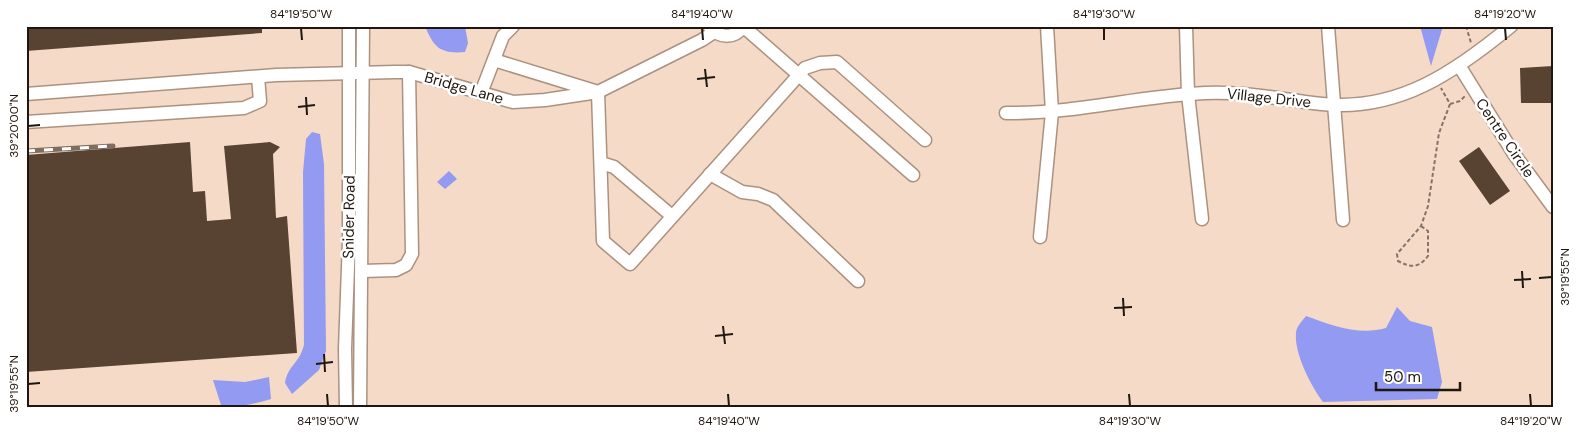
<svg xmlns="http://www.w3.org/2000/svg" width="1579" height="434" viewBox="0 0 1579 434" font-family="'DM Sans',sans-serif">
	<rect width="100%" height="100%" fill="#f5dac7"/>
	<!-- water -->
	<g fill="#939af1">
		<path d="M425 26H465L468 43 465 52C442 54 434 49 425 26Z"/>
		<path d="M1420 26H1443L1431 66Z"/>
		<path d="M312 132 320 134 324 164 326 351 319 370 292 394 285 383C288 365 299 364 304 345L303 172 306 139Z"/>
		<path d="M449 171 457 179 445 189 437 182Z"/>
		<path d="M1397 307 1410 321 1432 327 1442 382 1437 399 1323 402C1311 386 1294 353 1296 333 1296 327 1302 321 1306 316 1331 325 1359 336 1386 328Z"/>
		<path d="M269 377 271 399C254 404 239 408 221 405L213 380 245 382Z"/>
	</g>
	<!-- building -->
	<g fill="#584232">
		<path d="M26 26H262V33L26 51Z"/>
		<path d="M1553 66V103H1521L1520 68Z"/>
		<path d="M190 142 193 192 205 191 207 221 231 219 224 146 270 142 280 147 273 154 276 218 287 216 297 353 26 372V155Z"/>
		<path d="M1479 147 1510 191 1490 205 1459 161Z"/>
	</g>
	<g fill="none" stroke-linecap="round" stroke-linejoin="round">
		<defs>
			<g id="minor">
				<path d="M709 26C720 39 734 39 744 26"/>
				<path d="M1186 26 1188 94 1202 219"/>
				<path d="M1328 26 1343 220"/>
				<path d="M744 27 913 175"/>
				<path d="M494 60 598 92 603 241 630 264 805 68 820 63 837 62 925 140"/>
				<path d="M1460 67 1514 154 1553 207"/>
				<path d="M481 93 503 36 513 26"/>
				<path d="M26 94 276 75 395 72H409L513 102 545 100 598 92 702 40 714 32"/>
				<path d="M1006 113C1073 114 1138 96 1205 93 1244 91 1283 100 1322 104 1398 112 1455 72 1511 26"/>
				<path d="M26 122 244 108 260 101 258 77"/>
				<path d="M601 163 614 167 672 216"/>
				<path d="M710 174 742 192 758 194 773 200 858 281"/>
				<path d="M1040 237 1052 112 1047 26"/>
				<path d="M362 271 396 270 406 265 412 254 409 72"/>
				<path d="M346 408 345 349 349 240V26"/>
				<path d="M360 408 363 26"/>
			</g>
		</defs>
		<!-- minor casing -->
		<use href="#minor" stroke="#ab9280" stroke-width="15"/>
		<!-- path -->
		<g stroke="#857367" stroke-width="2" stroke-dasharray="4 2.5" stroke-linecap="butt">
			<path d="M1466 26 1471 43"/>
			<path d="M1450 104 1460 101 1465 96"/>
			<path d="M1421 226 1428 231V256C1419 268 1411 268 1398 261L1397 254 1421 226 1428 206 1439 133 1450 104 1441 88"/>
		</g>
		<!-- minor -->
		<use href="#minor" stroke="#fff" stroke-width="12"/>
		<defs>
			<path id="rail" d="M26 151 113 146"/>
		</defs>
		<!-- rail casing -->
		<use href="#rail" stroke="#7e6d61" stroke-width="5"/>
		<!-- rail -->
		<use href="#rail" stroke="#fff" stroke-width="3" stroke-dasharray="9" stroke-linecap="butt"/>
	</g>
	<!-- ticks -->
	<path fill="none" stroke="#1f160f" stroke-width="2" d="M301 28 302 40M702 28 703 40M1104 28V40M1505 28 1506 40M705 69 707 87M697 79 715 77M306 97 307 115M298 107 315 105M28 126 40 125M1522 271 1523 288M1539 278 1552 277M1514 280 1531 279M1123 298 1124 316M1114 308 1132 307M723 326 725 344M715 336 733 334M324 354 325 372M316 364 333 362M28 384 40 383M327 394 328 406M728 394 729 406M1129 394 1130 406M1530 394 1531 406"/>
	<g text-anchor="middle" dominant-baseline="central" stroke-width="5" stroke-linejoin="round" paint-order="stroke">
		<!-- street labels -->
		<g font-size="15" fill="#1f160f" stroke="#fff">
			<text transform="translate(464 88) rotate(16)">Bridge Lane</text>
			<text transform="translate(1269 98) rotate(6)">Village Drive</text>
			<text transform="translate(1505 138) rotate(56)">Centre Circle</text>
			<text transform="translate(349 217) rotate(-89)">Snider Road</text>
		</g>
	</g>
	<!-- border -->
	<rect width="1579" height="434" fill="none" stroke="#ffffff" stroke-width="55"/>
	<!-- scale -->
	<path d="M1376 382v8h84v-8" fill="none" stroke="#1f160f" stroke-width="2.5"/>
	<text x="1384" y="382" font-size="15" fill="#1f160f" stroke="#ffffff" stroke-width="4" paint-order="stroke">50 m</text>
	<rect x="28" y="28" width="1524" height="378" fill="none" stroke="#1f160f" stroke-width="2"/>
	<g font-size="12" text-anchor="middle" fill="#1f160f">
		<text x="301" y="18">84°19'50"W</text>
		<text x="702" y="18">84°19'40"W</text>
		<text x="1104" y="18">84°19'30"W</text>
		<text x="1505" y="18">84°19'20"W</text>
		<text transform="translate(14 126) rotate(-90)" y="4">39°20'00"N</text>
		<text transform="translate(1565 277) rotate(-90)" y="4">39°19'55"N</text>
		<text transform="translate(14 384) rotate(-90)" y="4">39°19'55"N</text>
		<text x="328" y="425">84°19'50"W</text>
		<text x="729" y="425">84°19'40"W</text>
		<text x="1130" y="425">84°19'30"W</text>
		<text x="1531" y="425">84°19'20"W</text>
	</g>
</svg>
